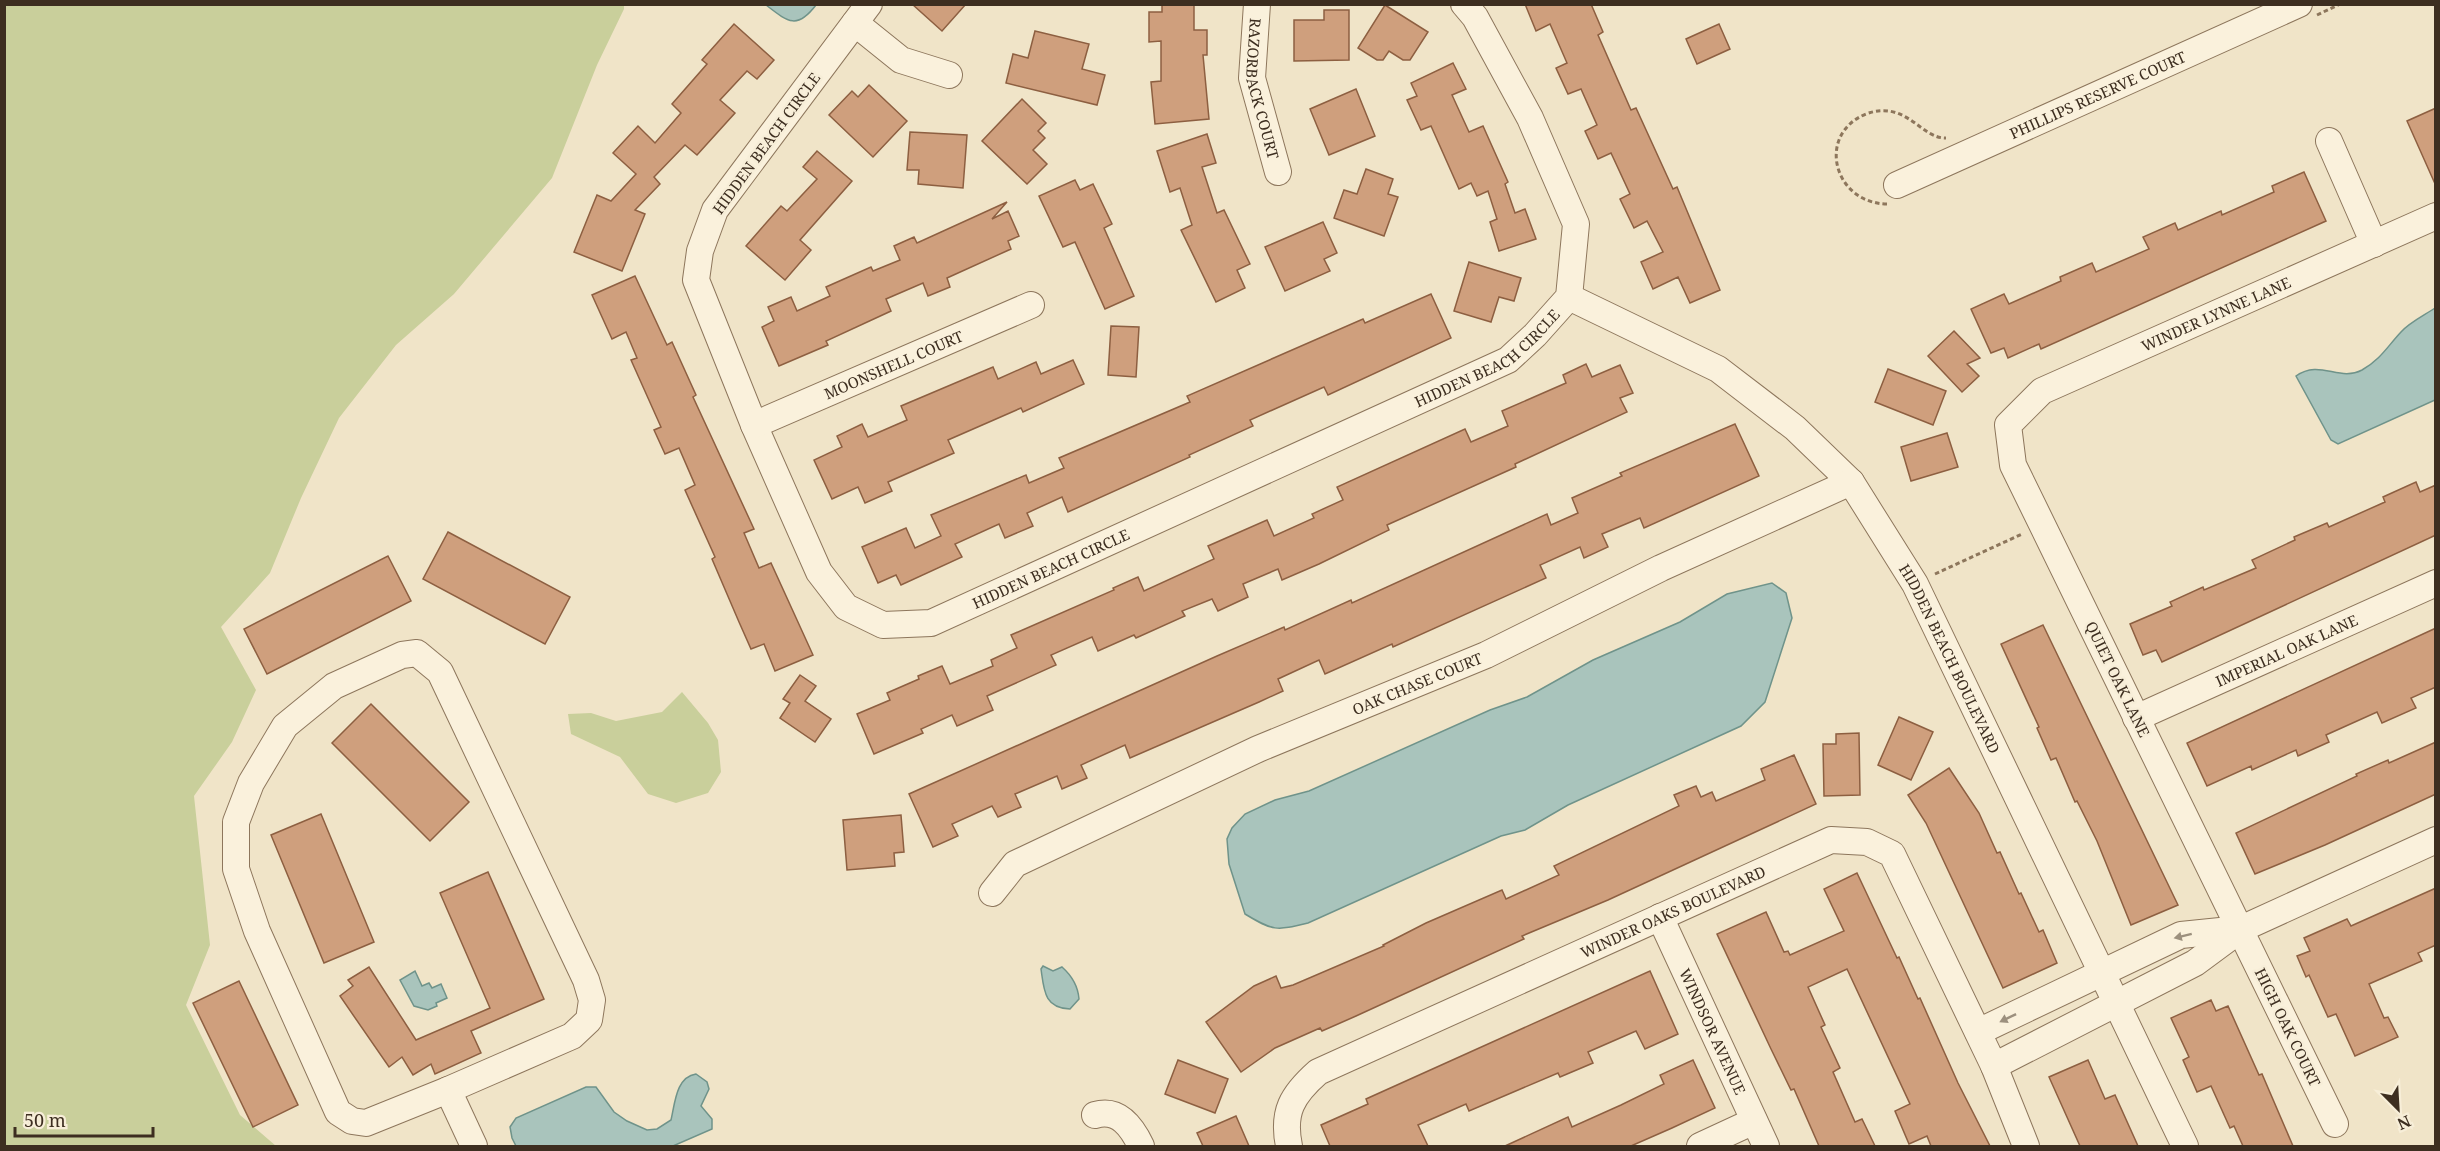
<svg xmlns="http://www.w3.org/2000/svg" width="2440" height="1151" viewBox="0 0 2440 1151" font-family="'Noto Serif',serif">
	<rect width="100%" height="100%" fill="#f0e4c8"/>
	<!-- green -->
	<g fill="#c9cf9b">
		<path d="M5 5H624V9L597 65 552 178 454 294 396 345 339 418 301 498 270 573 221 627 256 690 232 742 194 796 210 945 186 1005 240 1115 276 1146H5Z"/>
		<path d="M682 692 708 723 718 740 721 772 708 793 676 803 648 794 620 757 571 734 568 714 591 713 616 721 662 712Z"/>
	</g>
	<!-- water -->
	<g fill="#a9c4bc" stroke="#6f938a" stroke-width="1.5">
		<path d="M766 5H816C797 30 788 22 766 5Z"/>
		<path d="M2435 308V400L2338 444 2331 440 2296 376C2320 359 2339 382 2362 370 2381 359 2387 347 2401 332 2410 322 2425 315 2435 308Z"/>
		<path d="M1772 583 1786 593 1792 618 1765 702 1741 726 1568 805 1525 830 1501 836 1308 923C1276 931 1273 931 1245 914L1229 864 1227 839 1232 828 1245 814 1275 800 1309 791 1490 710 1527 697 1593 660 1680 622 1727 594Z"/>
		<path d="M1043 966 1053 971 1062 967C1071 975 1078 986 1079 999L1070 1009C1044 1008 1044 990 1041 969Z"/>
		<path d="M415 971 422 986 429 983 432 988 441 984 447 998 436 1003 437 1006 428 1010 414 1006 400 980Z"/>
		<path d="M696 1074 707 1082 709 1089 701 1106 712 1119V1129L673 1146H516L512 1138 510 1127 516 1118 586 1087H596L614 1112 627 1121 647 1130 657 1129 671 1120C675 1103 676 1077 696 1074Z"/>
	</g>
	<!-- building -->
	<g fill="#cf9f7d" stroke="#8d5f41" stroke-width="1.5">
		<path d="M912 4H966L942 31Z"/>
		<path d="M1162 4H1194V30H1207V55H1203L1209 119 1155 124 1151 82 1161 81V41L1149 42V12H1162Z"/>
		<path d="M1525 4H1591L1603 32 1598 35 1631 110 1636 108 1673 189 1677 187 1720 290 1690 303 1678 277 1653 289 1641 262 1663 252 1647 221 1634 228 1620 199 1630 194 1611 153 1598 159 1585 131 1597 125 1581 89 1568 94 1556 68 1567 63 1550 24 1536 31Z"/>
		<path d="M1385 5 1428 32 1410 60H1403L1389 51 1383 60H1377L1358 48Z"/>
		<path d="M1324 10H1349V60L1294 61V20H1324Z"/>
		<path d="M734 24 774 60 757 79 747 71 720 100 735 113 697 155 685 145 654 177 660 184 635 210 645 214 622 271 574 252 597 195 611 201 636 174 613 153 638 126 655 143 681 113 672 104 707 64 702 60Z"/>
		<path d="M1719 24 1730 49 1697 64 1686 39Z"/>
		<path d="M1035 31 1089 44 1082 69 1105 75 1097 105 1006 83 1013 54 1028 58Z"/>
		<path d="M1453 63 1466 89 1452 95 1469 132 1483 126 1508 182 1505 184 1515 213 1525 209 1536 239 1499 251 1490 222 1497 219 1488 191 1477 196 1471 183 1459 189 1431 126 1421 130 1407 100 1417 96 1411 83Z"/>
		<path d="M869 85 907 121 873 157 829 115 852 91 858 97Z"/>
		<path d="M1356 89 1375 136 1329 155 1310 109Z"/>
		<path d="M1022 99 1046 123 1038 131 1045 138 1033 150 1047 164 1027 184 982 141Z"/>
		<path d="M2436 108V186L2407 121Z"/>
		<path d="M910 132 967 135 963 188 918 184 919 170H907Z"/>
		<path d="M1207 134 1216 163 1202 167 1217 213 1224 210 1250 264 1237 270 1245 288 1216 302 1181 230 1192 225 1180 188 1170 192 1157 151Z"/>
		<path d="M817 151 852 181 800 240 811 250 785 280 746 246 781 206 787 211 817 179 803 167Z"/>
		<path d="M1366 169 1393 179 1388 194 1398 197 1384 236 1334 218 1344 190 1357 194Z"/>
		<path d="M2304 172 2326 221 2041 349 2039 344 2008 358 2004 348 1991 353 1971 309 2004 294 2009 304 2061 281 2060 277 2092 263 2096 272 2149 249 2143 237 2175 223 2178 230 2221 211 2222 215 2274 192 2272 186Z"/>
		<path d="M1075 180 1080 190 1093 184 1112 224 1104 228 1134 296 1105 309 1075 242 1063 247 1039 196Z"/>
		<path d="M1007 202 992 219 1008 211 1019 236 1008 241 1011 249 947 278 950 287 928 296 923 283 886 299 891 311 826 341 828 345 779 366 762 327 774 321 768 307 791 297 797 311 830 296 826 287 871 267 873 271 900 260 894 246 914 237 917 243Z"/>
		<path d="M1323 222 1337 253 1324 259 1330 271 1285 291 1265 247Z"/>
		<path d="M1469 262 1521 278 1514 301 1499 297 1491 322 1454 311Z"/>
		<path d="M635 276 667 345 672 342 696 395 693 397 754 529 744 533 759 568 771 563 813 655 775 671 764 644 751 649 739 622 712 559 715 557 685 490 695 485 679 448 665 454 654 430 661 427 631 360 637 358 626 332 612 339 592 295Z"/>
		<path d="M1431 294 1451 338 1328 395 1324 387 1250 420 1253 426 1189 455 1190 457 1068 512 1062 497 1027 513 1033 526 1005 538 999 524 955 544 962 557 901 585 896 575 878 583 862 547 906 528 915 548 941 536 931 515 1026 475 1029 483 1064 468 1059 458 1190 402 1187 396 1363 319 1365 323Z"/>
		<path d="M1111 326 1139 327 1136 377 1108 375Z"/>
		<path d="M1954 331 1980 358 1967 364 1979 376 1962 392 1928 356Z"/>
		<path d="M1073 360 1084 384 1023 412 1021 408 948 440 954 453 888 482 892 491 865 503 858 487 832 499 814 460 842 447 837 436 862 424 868 437 907 420 901 406 993 367 998 379 1036 362 1041 374Z"/>
		<path d="M1586 364 1592 377 1620 365 1633 393 1620 398 1627 412 1515 464 1516 467 1387 525 1389 530 1319 564 1282 580 1278 569 1243 584 1248 597 1218 611 1212 599 1182 611 1185 616 1136 638 1134 635 1098 651 1092 637 1051 655 1056 665 987 696 993 710 957 726 952 715 921 729 923 733 874 754 857 714 890 700 887 693 919 679 918 676 942 666 950 684 993 666 991 660 1017 648 1011 635 1114 590 1113 588 1138 577 1144 591 1214 559 1208 546 1267 520 1274 536 1314 518 1312 514 1343 500 1337 487 1465 429 1471 442 1508 426 1502 411 1566 383 1563 375Z"/>
		<path d="M1888 369 1946 391 1933 425 1875 402Z"/>
		<path d="M1735 424 1759 476 1644 528 1640 518 1602 534 1608 547 1584 558 1580 547 1540 565 1546 578 1393 647 1392 644 1325 674 1319 660 1278 679 1283 691 1259 702 1130 758 1125 745 1081 765 1087 778 1062 789 1057 776 1015 794 1021 807 998 817 992 806 952 824 958 836 933 847 909 794 1217 656 1284 627 1285 630 1351 600 1352 603 1547 514 1551 525 1578 513 1572 498 1622 476 1620 473Z"/>
		<path d="M1947 433 1958 467 1911 481 1901 447Z"/>
		<path d="M2416 482 2420 492 2436 485V535L2162 662 2156 650 2143 655 2130 624 2172 606 2170 602 2203 587 2204 590 2256 568 2252 560 2295 540 2294 537 2327 523 2329 527 2385 502 2383 497Z"/>
		<path d="M448 532 570 597 545 644 423 579Z"/>
		<path d="M388 556 411 601 267 674 244 629Z"/>
		<path d="M2043 625 2178 905 2131 925 2097 841 2077 801 2075 802 2056 758 2051 760 2037 728 2039 727 2001 644Z"/>
		<path d="M2436 628V687L2411 698 2416 708 2382 723 2377 712 2326 735 2329 742 2298 756 2296 750 2252 770 2251 766 2207 786 2187 743Z"/>
		<path d="M800 675 816 686 805 701 831 719 815 742 780 718 790 703 783 699Z"/>
		<path d="M371 704 469 802 430 841 332 743Z"/>
		<path d="M1899 717 1933 732 1911 780 1878 765Z"/>
		<path d="M1859 733 1860 795 1824 796 1823 744H1836V734Z"/>
		<path d="M2436 742V794L2325 845 2255 874 2236 833 2357 776 2356 774 2388 760 2389 763Z"/>
		<path d="M1794 755 1816 804 1608 900 1522 936 1524 939 1356 1016 1322 1031 1320 1028 1275 1048 1241 1072 1206 1022 1254 986 1276 976 1281 988 1293 985 1384 946 1383 945 1426 923 1502 890 1506 899 1559 875 1554 866 1679 806 1674 795 1696 786 1701 797 1712 792 1716 801 1765 780 1761 769Z"/>
		<path d="M1949 768 1979 813 1997 853 2000 852 2019 894 2021 893 2039 932 2043 930 2057 963 2003 988 1926 823 1908 795Z"/>
		<path d="M321 814 374 942 324 963 271 835Z"/>
		<path d="M901 815 904 852 894 853 895 866 847 870 843 820Z"/>
		<path d="M488 872 544 999 471 1031 481 1053 435 1074 431 1064 413 1075 402 1057 389 1067 340 996 353 986 348 980 369 967 416 1040 490 1008 440 893Z"/>
		<path d="M1857 873 1897 958 1899 957 1918 999 1920 998 1958 1083 1990 1146H1931L1927 1136 1909 1144 1895 1111 1910 1104 1847 969 1808 987 1825 1025 1821 1027 1840 1068 1833 1072 1855 1122 1862 1119 1875 1146H1819L1794 1089 1791 1090 1771 1049 1717 934 1766 912 1784 952 1788 951 1790 955 1844 931 1824 889Z"/>
		<path d="M2436 888V945L2418 953 2422 961 2369 984 2384 1018 2388 1017 2398 1037 2355 1056 2336 1014 2328 1017 2309 975 2306 977 2297 956 2310 951 2304 938 2347 919 2351 926Z"/>
		<path d="M1650 971 1678 1034 1645 1049 1636 1031 1588 1052 1593 1063 1560 1077 1558 1073 1469 1111 1466 1104 1418 1125 1428 1146H1330L1321 1125 1368 1104 1366 1099Z"/>
		<path d="M239 981 298 1105 253 1127 193 1003Z"/>
		<path d="M2211 1000 2216 1011 2228 1006 2259 1075 2262 1074 2293 1146H2243L2234 1126 2230 1128 2211 1086 2197 1092 2183 1060 2189 1057 2171 1018Z"/>
		<path d="M1178 1060 1228 1079 1215 1113 1165 1094Z"/>
		<path d="M1693 1060 1715 1108 1672 1128 1631 1146H1505L1568 1117 1572 1127 1621 1105 1664 1084 1660 1075Z"/>
		<path d="M2088 1060 2105 1099 2115 1095 2138 1146H2080L2049 1077Z"/>
		<path d="M1236 1116 1249 1146H1203L1197 1133Z"/>
	</g>
	<g fill="none" stroke-linecap="round" stroke-linejoin="round">
		<defs>
			<g id="minor">
				<path id="s1" d="M869 4 715 210 700 251 696 280 754 425 819 572 846 607 883 625 931 623 1508 360 1535 335 1569 297 1576 224 1530 118 1475 17 1464 4"/>
				<path id="s2" d="M1257 4 1252 78 1278 172"/>
				<path d="M855 23 901 60 949 75"/>
				<path d="M2329 141 2374 244"/>
				<path id="s3" d="M1897 185 2299 4"/>
				<path id="s4" d="M1569 297 1718 369 1795 428 1851 482 1915 584 2185 1146"/>
				<path id="s5" d="M754 425 1031 305"/>
				<path d="M417 653 440 672 586 980 592 1000 589 1020 572 1036 448 1090 366 1123 352 1121 338 1112 257 931 236 869V822L251 783 285 726 334 686 402 655Z"/>
				<path id="s6" d="M2136 718 2436 583"/>
				<path id="s7" d="M992 893 1015 864 1258 749 1486 655 1661 568 1851 482"/>
				<path id="s8" d="M1660 917 1766 1146"/>
				<path d="M1978 1032 2181 935 2240 929"/>
				<path d="M1994 1066 2195 963 2241 929 2436 840"/>
				<path d="M448 1090 474 1146"/>
				<path d="M1095 1115C1119 1108 1132 1127 1141 1146"/>
				<path id="s9" d="M2335 1124 2013 465 2008 425 2042 391 2436 216"/>
				<path id="s10" d="M1289 1146C1282 1112 1292 1095 1318 1072L1831 840 1867 842 1892 854 1994 1066 2026 1146"/>
				<path d="M1700 1146 1754 1121"/>
			</g>
		</defs>
		<!-- minor casing -->
		<use href="#minor" stroke="#8d765c" stroke-width="28"/>
		<!-- path -->
		<g stroke="#8d765c" stroke-width="3" stroke-dasharray="4.5 3" stroke-linecap="butt">
			<path d="M2317 15 2340 4"/>
			<path d="M1887 204C1833 203 1816 134 1866 114 1906 99 1921 139 1946 138"/>
			<path d="M1935 574 2022 534"/>
		</g>
		<!-- minor -->
		<use href="#minor" stroke="#faf1dc" stroke-width="26"/>
	</g>
	<!-- one-way arrows -->
	<defs><path id="oneway-solid" d="M-6-.8H1V-3.2L6.5 0L1 3.2V.8H-6Z" transform="scale(1.5)"/></defs>
	<g fill="#9c907e">
		<use href="#oneway-solid" transform="translate(2183 936) rotate(166)"/>
		<use href="#oneway-solid" transform="translate(2008 1018) rotate(154)"/>
	</g>
	<g text-anchor="middle" dominant-baseline="central" stroke-width="5" stroke-linejoin="round" paint-order="stroke">
		<!-- street labels -->
		<g font-size="15" fill="#3d2e20" stroke="#f7eed8">
			<text stroke="none"><textPath href="#s2" startOffset="86">RAZORBACK COURT</textPath></text>
			<text stroke="none"><textPath href="#s3" startOffset="220">PHILLIPS RESERVE COURT</textPath></text>
			<text transform="translate(766 143) rotate(-54)">HIDDEN BEACH CIRCLE</text>
			<text stroke="none"><textPath href="#s9" startOffset="1012">WINDER LYNNE LANE</textPath></text>
			<text stroke="none"><textPath href="#s1" startOffset="1398">HIDDEN BEACH CIRCLE</textPath></text>
			<text stroke="none"><textPath href="#s5" startOffset="152">MOONSHELL COURT</textPath></text>
			<text stroke="none"><textPath href="#s1" startOffset="912">HIDDEN BEACH CIRCLE</textPath></text>
			<text stroke="none"><textPath href="#s6" startOffset="165">IMPERIAL OAK LANE</textPath></text>
			<text stroke="none"><textPath href="#s4" startOffset="543">HIDDEN BEACH BOULEVARD</textPath></text>
			<text transform="translate(2118 679) rotate(64)">QUIET OAK LANE</text>
			<text stroke="none"><textPath href="#s7" startOffset="478">OAK CHASE COURT</textPath></text>
			<text stroke="none"><textPath href="#s10" startOffset="474">WINDER OAKS BOULEVARD</textPath></text>
			<text transform="translate(2288 1027) rotate(64)">HIGH OAK COURT</text>
			<text stroke="none"><textPath href="#s8" startOffset="126">WINDSOR AVENUE</textPath></text>
		</g>
	</g>
	<!-- border -->
	<rect width="2440" height="1151" fill="none" stroke="#3d2e20" stroke-width="12"/>
	<!-- north arrow -->
	<g transform="translate(2398 1109) rotate(156)" stroke="#f7eed8" stroke-width="4.5" paint-order="stroke">
	<path d="M0-4.5L10 22L0 15L-10 22Z" fill="#3d2e20"/>
	<text y="-9" font-size="16" font-weight="bold" text-anchor="middle" fill="#3d2e20">N</text>
	</g>
	<!-- scale -->
	<path d="M15 1127v9h138v-9" fill="none" stroke="#3d2e20" stroke-width="3"/>
	<text x="24" y="1127" font-size="18" fill="#3d2e20" stroke="#f7eed8" stroke-width="4.5" paint-order="stroke">50 m</text>
</svg>
